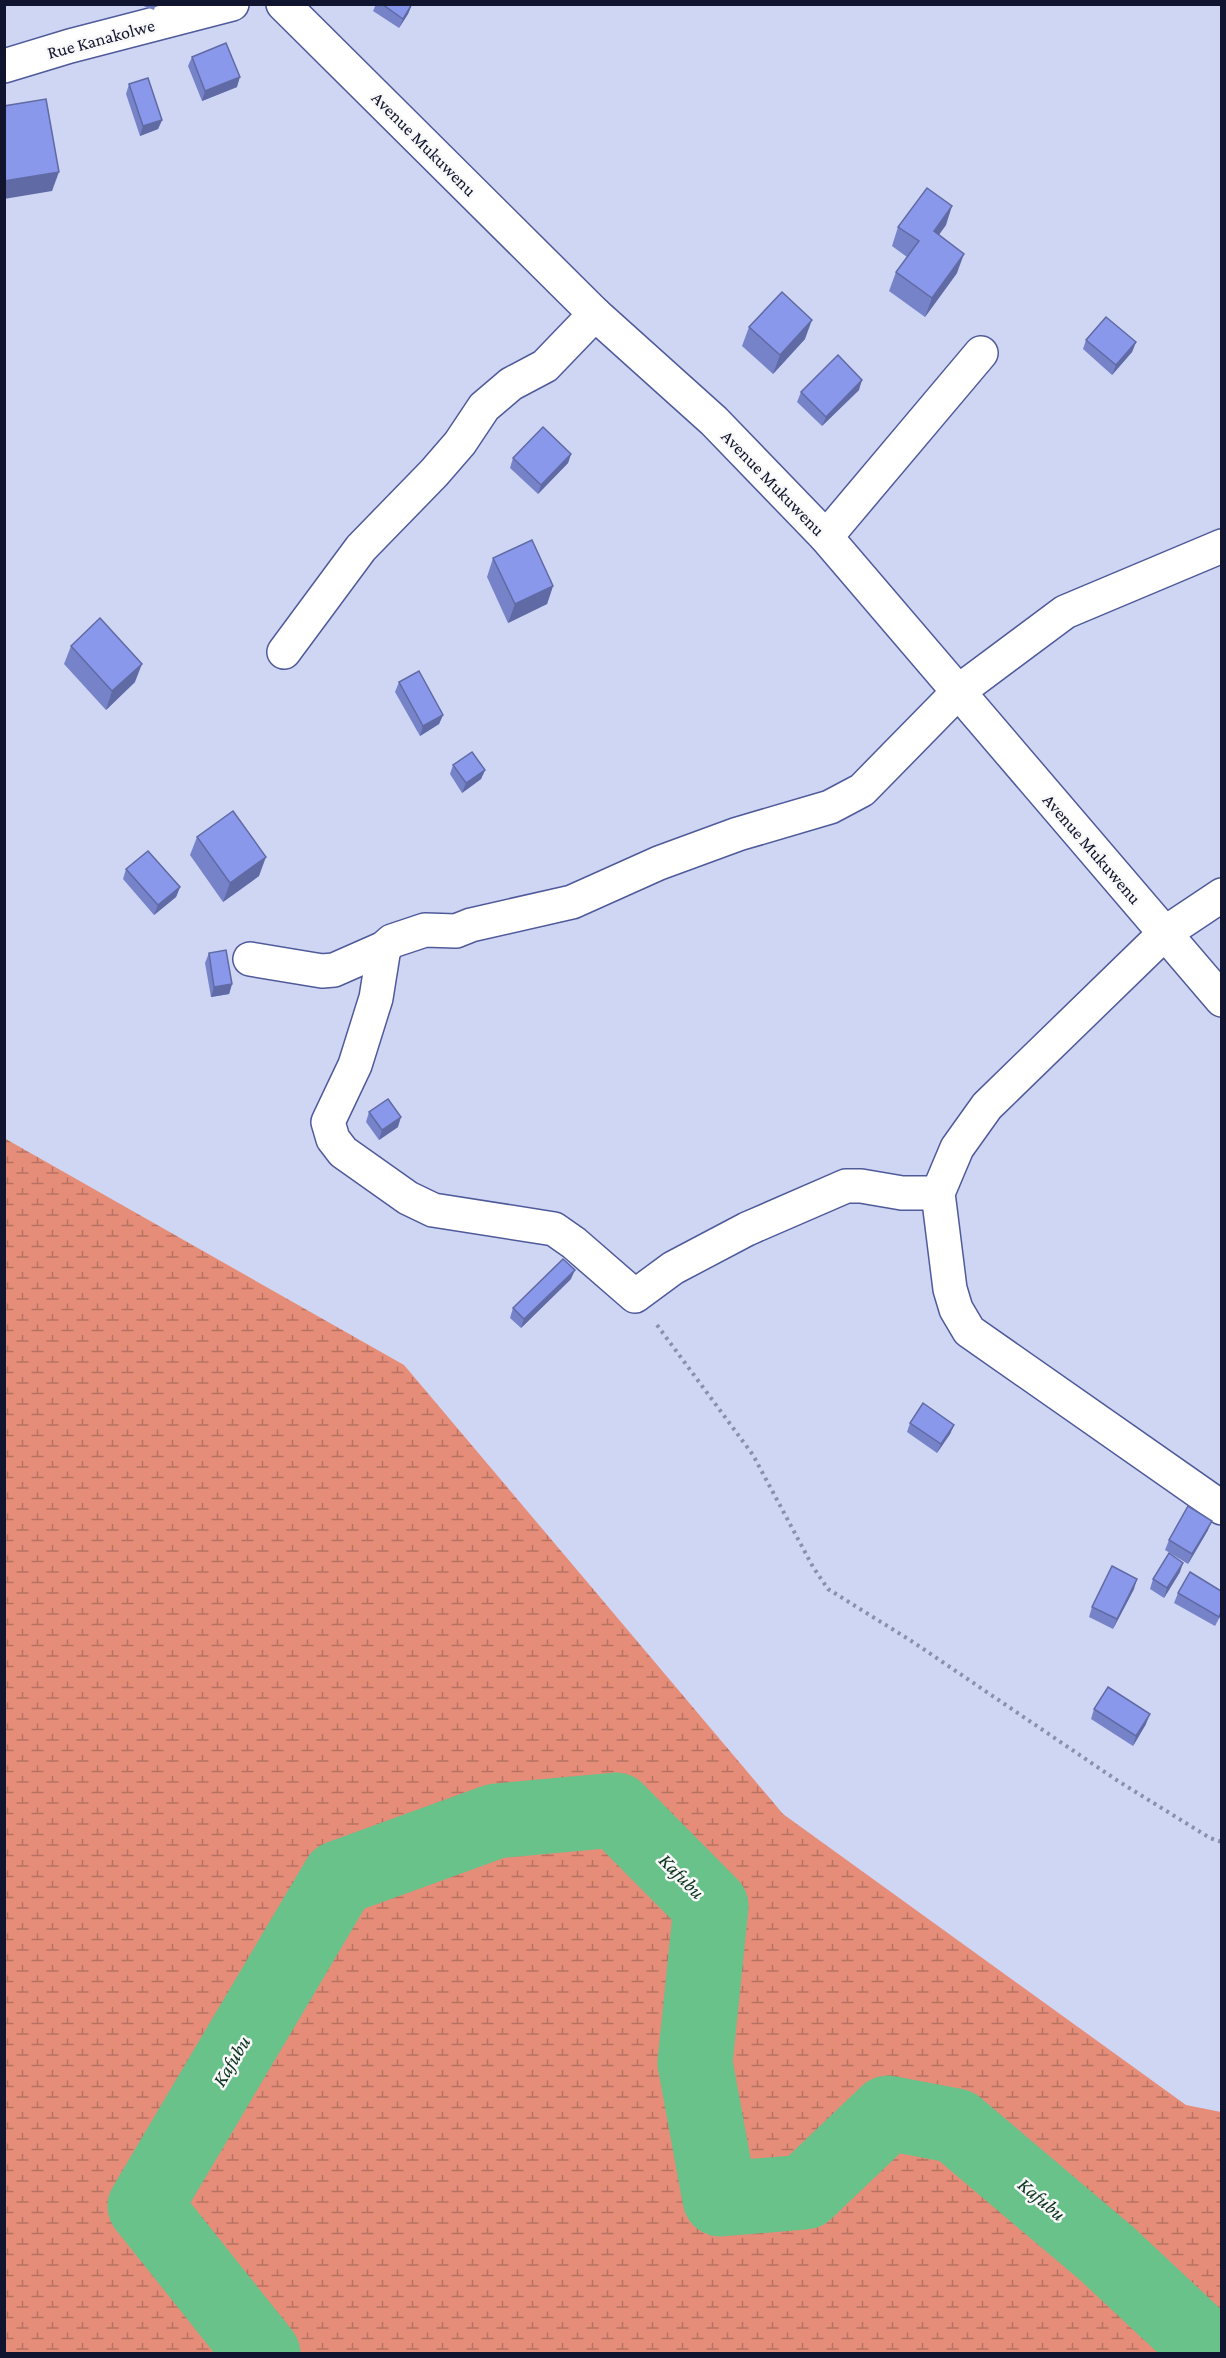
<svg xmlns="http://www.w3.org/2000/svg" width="1226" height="2358" viewBox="0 0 1226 2358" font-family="'Crimson Pro',serif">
	<defs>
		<pattern id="wetland-marsh" width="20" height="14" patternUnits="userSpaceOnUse" patternTransform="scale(1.5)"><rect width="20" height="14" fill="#e58d78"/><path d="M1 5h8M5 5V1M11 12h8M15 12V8" fill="none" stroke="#b87263"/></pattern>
	</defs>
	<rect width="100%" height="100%" fill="#cfd6f4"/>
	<!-- wetland -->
	<path fill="url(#wetland-marsh)" d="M4 1138 404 1365 783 1814 1186 2105 1221 2112V2353H5Z"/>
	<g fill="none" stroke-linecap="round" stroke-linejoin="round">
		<!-- river -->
		<path stroke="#68c28a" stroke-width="75" d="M263 2354 145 2206 339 1878 496 1821 616 1810 711 1906 695 2063 720 2199 805 2192 888 2113 956 2126 1106 2253 1214 2354"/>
		<defs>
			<g id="minor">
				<path d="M4 66 70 46 232 4"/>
				<path d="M826 537 981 353"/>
				<path d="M284 652 361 548 434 473 460 443 484 407 511 384 545 366 595 314"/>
				<path d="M1222 895 1165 933 987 1106 957 1148 938 1193 950 1289 956 1309 969 1331 1222 1508"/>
				<path d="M384 948 376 998 355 1065 328 1122 333 1139 343 1152 408 1198 433 1210 554 1229 574 1243 635 1296 673 1268 747 1229 846 1186H861L902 1193H938"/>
				<path d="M250 959 322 971 334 970 384 948 392 941 425 930 456 931 471 925 572 902 659 863 738 834 830 807 862 790 959 691 1065 612 1222 546"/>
			</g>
			<path id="tertiary" d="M283 4 595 314 714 421 826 537 1222 1000"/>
		</defs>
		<!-- minor casing -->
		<use href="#minor" stroke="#4f5a9a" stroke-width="36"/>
		<!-- tertiary casing -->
		<use href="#tertiary" stroke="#4f5a9a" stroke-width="36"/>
		<!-- path -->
		<path stroke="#8a90ac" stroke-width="4" stroke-dasharray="3 4.5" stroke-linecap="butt" d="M657 1325 753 1455 813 1567 828 1589 913 1642 1118 1781 1210 1838 1222 1842"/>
		<!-- minor -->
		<use href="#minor" stroke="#fff" stroke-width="33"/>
		<!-- tertiary -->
		<use href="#tertiary" stroke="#fff" stroke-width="33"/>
	</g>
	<!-- wall -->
	<g fill="#7683c9">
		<path d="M138 4H156L154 10Z"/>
		<path d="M376 4H412L408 14 399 28 373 11Z"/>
		<path d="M192 57 237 87 202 101 188 66Z"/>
		<path d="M129 84 162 120 158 129 140 136 126 94Z"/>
		<path d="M946 225 939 234 957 273 925 317 889 291 896 272 907 257 892 246 898 227Z"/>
		<path d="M749 327 805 339 773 374 742 346Z"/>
		<path d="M1086 340 1136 342 1132 352 1112 375 1083 349Z"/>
		<path d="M859 390 822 426 797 402 801 392Z"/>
		<path d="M571 454 568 463 538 494 510 468 513 458Z"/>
		<path d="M493 558 553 586 547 604 508 623 487 577Z"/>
		<path d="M71 646 135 682 106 710 64 664Z"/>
		<path d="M399 682 443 715 439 724 420 736 395 692Z"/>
		<path d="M453 765 485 770 481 779 462 793 450 774Z"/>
		<path d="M197 837 259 876 223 902 190 855Z"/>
		<path d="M126 869 180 887 176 897 154 915 123 879Z"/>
		<path d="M209 953 232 984 229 994 211 997 205 963Z"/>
		<path d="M369 1112 398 1127 379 1140 366 1122Z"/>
		<path d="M571 1279 521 1328 510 1318 513 1308Z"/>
		<path d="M910 1423 954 1425 950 1434 937 1453 907 1432Z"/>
		<path d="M1208 1530 1188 1564 1165 1550 1169 1540Z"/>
		<path d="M1180 1572 1164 1598 1150 1589 1153 1579Z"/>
		<path d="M1134 1589 1113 1629 1089 1617 1092 1607Z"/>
		<path d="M1178 1593 1221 1615 1215 1626 1174 1603Z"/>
		<path d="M1094 1709 1146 1724 1133 1746 1091 1719Z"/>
	</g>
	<!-- shaded-wall -->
	<g fill="#606aa4">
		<path d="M412 4 408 14 399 28 403 19Z"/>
		<path d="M240 77 237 87 202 101 205 91Z"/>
		<path d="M162 120 158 129 140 136 143 126Z"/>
		<path d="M59 172 52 191 4 199V181Z"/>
		<path d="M952 206 946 225 928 250 934 231Z"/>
		<path d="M964 254 957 273 925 317 932 298Z"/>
		<path d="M812 320 805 339 773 374 780 355Z"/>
		<path d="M1136 342 1132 352 1112 375 1116 365Z"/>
		<path d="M862 380 859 390 822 426 826 417Z"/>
		<path d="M571 454 568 463 538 494 541 485Z"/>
		<path d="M553 586 547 604 508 623 515 604Z"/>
		<path d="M142 664 135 682 106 710 112 691Z"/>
		<path d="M443 715 439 724 420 736 423 726Z"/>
		<path d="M485 770 481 779 462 793 466 783Z"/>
		<path d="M266 857 259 876 223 902 230 883Z"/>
		<path d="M180 887 176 897 154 915 158 905Z"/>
		<path d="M232 984 229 994 211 997 214 987Z"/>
		<path d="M401 1117 398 1127 379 1140 382 1130Z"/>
		<path d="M575 1270 571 1279 521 1328 524 1319Z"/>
		<path d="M954 1425 950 1434 937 1453 941 1444Z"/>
		<path d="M1212 1521 1208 1530 1188 1564 1192 1554Z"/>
		<path d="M1183 1563 1180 1572 1164 1598 1167 1588Z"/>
		<path d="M1137 1579 1134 1589 1113 1629 1117 1619Z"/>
		<path d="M1150 1714 1146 1724 1133 1746 1136 1736Z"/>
	</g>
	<!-- building -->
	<g fill="#8998ea" stroke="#606aa4" stroke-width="1.5">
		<path d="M382 4H412L403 19Z"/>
		<path d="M226 43 240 77 205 91 192 57Z"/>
		<path d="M148 78 162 120 143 126 129 84Z"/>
		<path d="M46 99 59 172 4 181V106Z"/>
		<path d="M927 188 952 206 934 231 964 254 932 298 896 272 919 241 898 227Z"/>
		<path d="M782 292 812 320 780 355 749 327Z"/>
		<path d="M1106 317 1136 342 1116 365 1086 340Z"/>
		<path d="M838 355 862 380 826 417 801 392Z"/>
		<path d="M543 427 571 454 541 485 513 458Z"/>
		<path d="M532 540 553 586 515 604 493 558Z"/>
		<path d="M100 618 142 664 112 691 71 646Z"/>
		<path d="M419 671 443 715 423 726 399 682Z"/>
		<path d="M472 752 485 770 466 783 453 765Z"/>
		<path d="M233 811 266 857 230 883 197 837Z"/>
		<path d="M148 851 180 887 158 905 126 869Z"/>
		<path d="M226 950 232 984 214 987 209 953Z"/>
		<path d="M388 1099 401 1117 382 1130 369 1112Z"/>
		<path d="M563 1259 575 1270 524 1319 513 1308Z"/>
		<path d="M923 1403 954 1425 941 1444 910 1423Z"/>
		<path d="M1188 1506 1212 1521 1192 1554 1169 1540Z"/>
		<path d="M1169 1553 1183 1563 1167 1588 1153 1579Z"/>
		<path d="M1112 1566 1137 1579 1117 1619 1092 1607Z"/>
		<path d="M1190 1572 1221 1591V1612L1219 1617 1178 1593Z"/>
		<path d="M1108 1687 1150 1714 1136 1736 1094 1709Z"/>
	</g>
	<g text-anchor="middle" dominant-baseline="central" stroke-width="5" stroke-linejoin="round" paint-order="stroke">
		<!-- street labels -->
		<g font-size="18" fill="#10142e" stroke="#f8f8f8">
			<text transform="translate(101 39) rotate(-15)">Rue Kanakolwe</text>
			<text transform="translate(424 144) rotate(45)">Avenue Mukuwenu</text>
			<text transform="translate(773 483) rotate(46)">Avenue Mukuwenu</text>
			<text transform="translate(1092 849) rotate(49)">Avenue Mukuwenu</text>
		</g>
		<!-- water labels -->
		<g font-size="20" font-style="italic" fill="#0a321c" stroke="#f8f8f8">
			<text transform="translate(682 1876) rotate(45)">Kafubu</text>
			<text transform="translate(231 2061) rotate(-59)">Kafubu</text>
			<text transform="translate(1042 2199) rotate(40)">Kafubu</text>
		</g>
	</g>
	<!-- border -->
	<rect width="1226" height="2358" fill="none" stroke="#10142e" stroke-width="12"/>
</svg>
